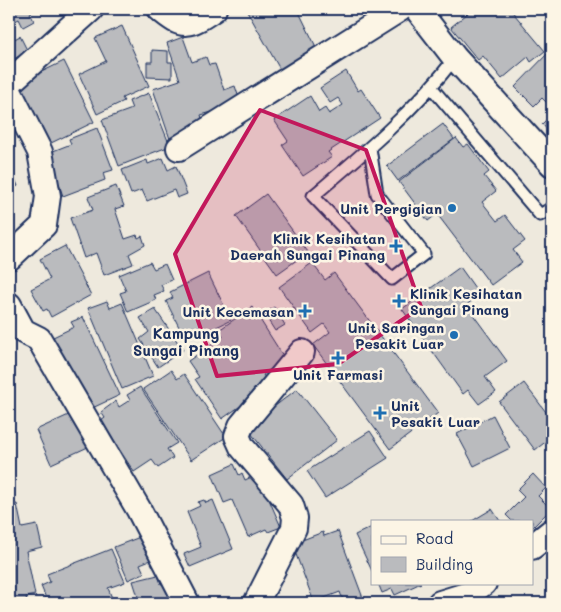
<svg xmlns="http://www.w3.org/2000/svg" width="561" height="612" viewBox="0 0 561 612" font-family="Mali,sans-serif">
	<rect width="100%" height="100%" fill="#eee9dd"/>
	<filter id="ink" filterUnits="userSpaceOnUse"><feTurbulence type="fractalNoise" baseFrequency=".02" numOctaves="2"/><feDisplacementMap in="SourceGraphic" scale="10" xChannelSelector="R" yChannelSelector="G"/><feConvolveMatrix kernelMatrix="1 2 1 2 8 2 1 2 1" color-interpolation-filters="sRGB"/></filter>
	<g filter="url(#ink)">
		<!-- building -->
		<g fill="#babbbe" stroke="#1b2f5e">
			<path d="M9 9H38L30 13 34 21 23 27 19 19 9 24Z"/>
			<path d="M45 9H56L48 13Z"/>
			<path d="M246 9H293L295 11 298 10 319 53 282 73Z"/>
			<path d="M473 9H510L545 51 531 62 528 57 502 79 483 56 478 60 451 27Z"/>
			<path d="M544 9H552V20Z"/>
			<path d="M122 26 149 86 122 98 124 101 97 114 79 74 106 61 95 38Z"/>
			<path d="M20 36 28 52 9 61V42Z"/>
			<path d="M183 37 192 62 206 57 209 65 215 64 224 90 235 86 241 104 201 115 205 127 170 139 153 89 180 80 167 43Z"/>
			<path d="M552 49V97L547 103 542 98 534 106 515 87Z"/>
			<path d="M152 50 168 51V62H172V78L147 77V62H152Z"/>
			<path d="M64 61 94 122 47 145 17 84Z"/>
			<path d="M346 71 358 91 361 89 380 118 328 152 332 157 303 176 282 145 288 141 274 120 310 96 319 112 325 108 329 114 343 105 338 98 330 103 320 88Z"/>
			<path d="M149 93 170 146 119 166 102 120 132 109 129 101Z"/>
			<path d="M552 114V135L542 124Z"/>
			<path d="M443 124 454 139 398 181 387 166Z"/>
			<path d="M97 128 113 170 103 173 105 180 63 196 48 153 71 144 69 139Z"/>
			<path d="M456 138 463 147 468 144 489 172 484 176 496 191 482 202 497 221 505 215 525 241 513 250 522 262 491 285 437 214 428 221 399 182Z"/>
			<path d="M163 158 168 170 176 166 187 194 177 198 174 190 147 201 142 190 131 194 122 170 147 160 148 164Z"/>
			<path d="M9 165 18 186 9 190Z"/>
			<path d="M116 186 124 206 115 209 125 239 137 235 138 238 142 236 145 245 129 254 133 264 104 275 96 253 84 258 70 218 93 210 88 197Z"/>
			<path d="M266 194 308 252 277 274 236 216Z"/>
			<path d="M65 246 91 295 51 317 47 309 43 311 31 289 50 279 40 259Z"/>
			<path d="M150 262 154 269 165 264 172 280 161 285 164 291 154 295 156 300 128 312 120 293 126 291 119 275Z"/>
			<path d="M312 263 325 280 334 273 438 413 390 449 313 345 330 332 324 324 312 333 279 287Z"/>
			<path d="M460 267 480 295 466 305 507 361 485 377 496 392 479 404 468 390 463 394 402 309Z"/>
			<path d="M208 273 231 320 198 336 196 331 184 337 166 301 173 298 170 292Z"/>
			<path d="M107 301 110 308 122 303 153 376 122 389 88 308Z"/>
			<path d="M252 307 285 359 263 375 270 385 222 419 195 379 199 377 188 361 223 337 219 330Z"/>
			<path d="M274 307 285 325 275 331 264 314Z"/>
			<path d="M155 309 183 350 158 367 140 339 149 332 140 318Z"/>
			<path d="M83 317 120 395 86 411 51 338 74 327 71 322Z"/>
			<path d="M171 370 177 379 184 374 226 437 191 460 143 389Z"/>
			<path d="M524 383 552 420V437L535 450 499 402Z"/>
			<path d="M140 387 177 443 167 449 173 458 158 468 152 460 134 472 101 421 105 418 101 412 116 401 119 407 130 400 127 395Z"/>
			<path d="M297 389 337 440 287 479 247 428Z"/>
			<path d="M73 413 88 447 51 464 36 430Z"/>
			<path d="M493 415 510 448 474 466 457 434Z"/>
			<path d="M370 431 388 458 325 498 307 471Z"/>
			<path d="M234 464 239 475 242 473 245 480 258 474 281 527 268 532 266 529 248 537 232 500 224 503 212 474Z"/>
			<path d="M533 474 546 488 538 496 551 509 532 528V521H512L506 515 524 497 517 490Z"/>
			<path d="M204 500 206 503 213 500 233 549 190 567 184 554 201 547 187 512 200 506 198 502Z"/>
			<path d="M17 504 22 528 37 525 42 547 26 551 35 595 26 597 27 601 9 603V505Z"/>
			<path d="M492 509 500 521H472Z"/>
			<path d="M372 527V571L355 535Z"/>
			<path d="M338 531 363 598 344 603 340 592 314 602 292 544 323 532 324 536Z"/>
			<path d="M140 537 150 560 140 564 144 573 128 580 114 547Z"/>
			<path d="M111 549 125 582 108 588 114 603H48L41 586 50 582 47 574Z"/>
			<path d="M158 575 161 584 173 581 179 603H140L133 581Z"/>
			<path d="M378 583H421L395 595 392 589 382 593Z"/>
		</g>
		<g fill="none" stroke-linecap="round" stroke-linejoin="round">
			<defs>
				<g id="lane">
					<path d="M432 88 540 215 552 208"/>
					<path d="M370 148 377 194 424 254 392 279 313 196C364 153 415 110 455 58"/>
				</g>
				<g id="street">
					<path d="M160 9C183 29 189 26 214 9"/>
					<path d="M417 9 455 58 552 164"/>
					<path d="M9 83 91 9"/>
					<path d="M9 91 40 152 48 196 44 225 10 257"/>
					<path d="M179 148 400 9"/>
					<path d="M9 305 23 331 39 339 139 510 187 603"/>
					<path d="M532 547 552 531"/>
					<path d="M256 603 294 528 295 518 291 505 242 447 237 436 241 426 302 352"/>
					<path d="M440 603 469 594 484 583"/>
				</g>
			</defs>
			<!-- lane casing -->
			<use href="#lane" stroke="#1b2f5e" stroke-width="15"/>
			<!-- street casing -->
			<use href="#street" stroke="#1b2f5e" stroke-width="28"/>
			<!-- lane -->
			<use href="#lane" stroke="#fcf5e5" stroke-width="11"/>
			<!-- street -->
			<use href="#street" stroke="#fcf5e5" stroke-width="24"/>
		</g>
	</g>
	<!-- marked area -->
	<path fill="#c2185b" fill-opacity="0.2" stroke="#c2185b" stroke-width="4" stroke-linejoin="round" d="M260 110 366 150 421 307 338 364 217 376 175 254Z"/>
	<!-- markers -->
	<g fill="#1f6fb2" stroke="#fcf5e5" stroke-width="2">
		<circle cx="452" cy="208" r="5"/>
		<path d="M393.5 238.5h5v5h5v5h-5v5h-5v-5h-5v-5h5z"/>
		<path d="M396.5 293.5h5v5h5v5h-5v5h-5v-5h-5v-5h5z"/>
		<path d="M302.5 303.5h5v5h5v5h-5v5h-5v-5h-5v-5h5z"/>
		<circle cx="454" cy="335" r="5"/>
		<path d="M335.5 350.5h5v5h5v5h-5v5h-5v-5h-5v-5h5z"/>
		<path d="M377.5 405.5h5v5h5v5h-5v5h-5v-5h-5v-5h5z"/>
	</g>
	<g text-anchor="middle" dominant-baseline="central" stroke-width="5" stroke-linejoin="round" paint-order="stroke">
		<!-- poi labels -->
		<g font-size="14" font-weight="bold" fill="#1b2f5e" stroke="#fcf5e5" text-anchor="end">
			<text x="442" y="208">Unit Pergigian</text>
			<text x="385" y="238">Klinik Kesihatan<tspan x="385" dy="16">Daerah Sungai Pinang</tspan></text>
			<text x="410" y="293" text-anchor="start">Klinik Kesihatan<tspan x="410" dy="16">Sungai Pinang</tspan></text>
			<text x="294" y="311">Unit Kecemasan</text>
			<text x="444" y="327">Unit Saringan<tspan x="444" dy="16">Pesakit Luar</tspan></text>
			<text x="338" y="374" text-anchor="middle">Unit Farmasi</text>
			<text x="391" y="405" text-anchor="start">Unit<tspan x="391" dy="16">Pesakit Luar</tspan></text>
		</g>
		<!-- neighbourhood labels -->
		<g font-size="15" font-weight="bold" fill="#1b2f5e" stroke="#fcf5e5">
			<text x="186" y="333">Kampung<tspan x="186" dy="17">Sungai Pinang</tspan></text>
		</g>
	</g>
	<!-- margin -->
	<rect width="561" height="612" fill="none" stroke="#fcf5e5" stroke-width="30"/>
	<rect x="15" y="15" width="531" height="582" fill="none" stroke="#1b2f5e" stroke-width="2" filter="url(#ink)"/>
	<!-- legend -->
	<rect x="371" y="520" width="162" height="65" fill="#fcf5e5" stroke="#a2a6af"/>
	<rect x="381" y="536" width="25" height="8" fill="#fcf5e5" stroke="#a2a6af"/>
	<text x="416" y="544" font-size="15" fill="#1b2f5e">Road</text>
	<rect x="381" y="557" width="25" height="15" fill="#babbbe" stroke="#a2a6af"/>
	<text x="416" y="570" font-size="15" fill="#1b2f5e">Building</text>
</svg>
